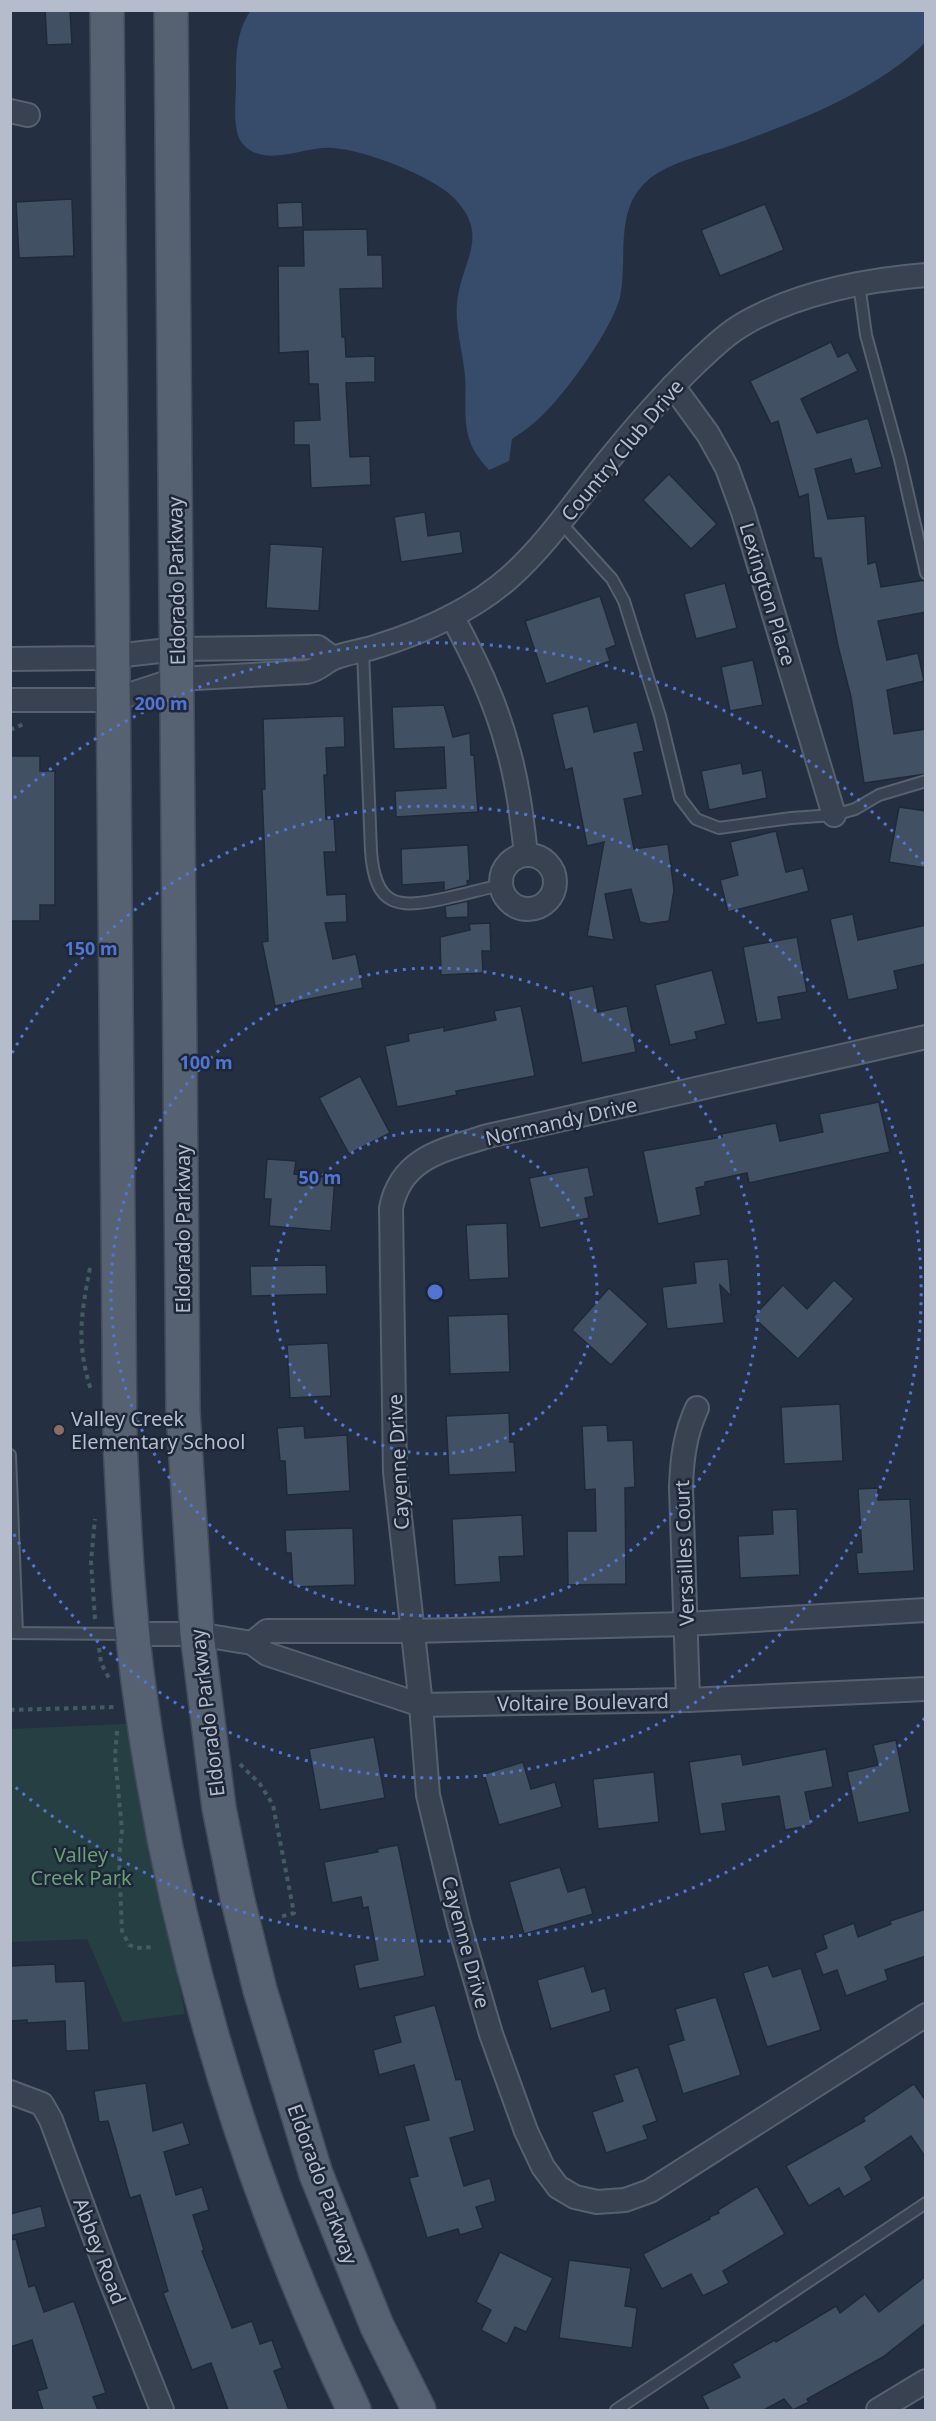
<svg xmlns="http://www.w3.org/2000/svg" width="936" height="2421" viewBox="0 0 936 2421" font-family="'Noto Sans',sans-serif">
	<rect width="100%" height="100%" fill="#243042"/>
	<!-- green -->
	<path fill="#263f43" d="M126 1724 185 2014 123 2022 87 1939 11 1942 10 1729Z"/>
	<!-- water -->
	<path fill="#374b6a" d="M251 10H925L926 42C874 92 801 120 735 144 708 154 668 162 647 181 614 210 628 258 620 297 612 330 561 401 534 423 527 429 519 434 512 439L509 461 489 470C482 462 475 454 471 444 462 422 467 399 465 376 463 352 455 328 457 304 460 262 492 237 454 198 432 176 365 150 333 148 305 145 264 170 242 143 232 130 236 101 236 85 236 59 235 33 251 10Z"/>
	<!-- building -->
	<g fill="#425064" stroke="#1f2939" stroke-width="1.5">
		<path d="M45 10H70L72 44 47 45Z"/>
		<path d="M72 199 74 256 19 258 16 202Z"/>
		<path d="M302 202 303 227 278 228 277 203Z"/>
		<path d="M765 204 784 250 720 276 701 230Z"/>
		<path d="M367 229 368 255H382L383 288 340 289 342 337H345L346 357 375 356V382L346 383 350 457 370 456 371 485 311 488 309 445H294V421L320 420 318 384H309L308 351 279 353 278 266H304L303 230Z"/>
		<path d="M831 342 838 357 848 352 858 371 801 399 817 433 868 418 882 467 855 474 851 459 815 469 828 519 865 516 868 564 876 562 881 587 926 580V612L878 621 887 660 918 653 924 681 887 690 894 734 926 729V774L864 783 851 697 838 646 821 558H814L808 494 799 497 778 421 771 424 750 381Z"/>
		<path d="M669 474 717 524 691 549 643 500Z"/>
		<path d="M425 512 428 536 460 531 463 553 401 562 394 517Z"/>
		<path d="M270 544 323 547 319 611 266 608Z"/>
		<path d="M725 583 737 628 696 639 684 594Z"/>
		<path d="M600 596 616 645 606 649 610 661 546 684 525 621Z"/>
		<path d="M753 660 763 705 730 711 721 667Z"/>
		<path d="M444 705 453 737 470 733 471 755H474L478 812 396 817 395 791 446 788 444 747 394 749 392 707Z"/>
		<path d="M588 706 594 732 637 722 644 751 634 753 643 795 624 799 634 849 668 844 674 890 669 921 649 924 640 922 631 889 605 894 614 940 587 936 604 842 587 846 572 768 565 770 552 714Z"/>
		<path d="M344 716 345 747 326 748 327 775H324L326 819H334L336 852H324L327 895 346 894 347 922 325 923 333 959 356 954 363 988 275 1006 262 942 268 941 262 789H265L263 719Z"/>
		<path d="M10 756H40V771H55V905H40V921H10Z"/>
		<path d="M741 763 743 774 762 770 767 798 709 810 701 771Z"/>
		<path d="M899 807 926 811V868L889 862Z"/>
		<path d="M776 831 786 872 803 868 809 891 728 912 720 880 738 875 730 842Z"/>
		<path d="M468 845 470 880 467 881 468 885 444 891V882L402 885 401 849Z"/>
		<path d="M468 901V917L446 918 445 906Z"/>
		<path d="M853 914 858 940 926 925V964L894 971 898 989 848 1000 830 919Z"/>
		<path d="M490 923 491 951H482L483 973 441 975 440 937 470 930 469 924Z"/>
		<path d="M797 937 807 992 778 997 782 1019 757 1023 743 947Z"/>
		<path d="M712 970 726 1024 695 1032 697 1039 670 1045 655 985Z"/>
		<path d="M593 986 598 1012 627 1006 636 1052 582 1063 568 991Z"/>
		<path d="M521 1006 535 1076 456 1091 457 1095 397 1107 385 1046 409 1041 408 1034 444 1027V1031L496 1020 494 1011Z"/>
		<path d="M360 1076 390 1133 349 1154 319 1098Z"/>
		<path d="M879 1102 890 1152 749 1183 747 1173 705 1182V1186L696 1188 701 1215 658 1224 643 1151 722 1137 721 1134 776 1123 780 1141 823 1132 819 1114Z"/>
		<path d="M267 1159 296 1161 294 1174 335 1178 331 1231 269 1226 271 1199H264Z"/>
		<path d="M588 1167 594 1196 585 1198 589 1218 540 1228 529 1178Z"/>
		<path d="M507 1223 509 1278 469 1280 466 1225Z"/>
		<path d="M728 1259 731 1296 720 1285 724 1323 667 1329 662 1287 696 1283 694 1262Z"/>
		<path d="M326 1265 327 1294 251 1296 250 1266Z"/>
		<path d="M834 1280 854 1299 798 1359 753 1317 783 1285 807 1309Z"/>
		<path d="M609 1288 648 1324 611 1365 572 1330Z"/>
		<path d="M508 1314 510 1372 450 1374 448 1316Z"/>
		<path d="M328 1343 331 1396 290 1398 287 1345Z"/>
		<path d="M840 1404 843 1461 784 1464 781 1407Z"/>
		<path d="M509 1413 510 1442H514L516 1472 449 1475 446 1416Z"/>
		<path d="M607 1425 608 1441 633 1440 635 1487 625 1488 626 1584 568 1585 567 1531H596L595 1489 585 1490 582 1426Z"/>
		<path d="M304 1426 305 1438 347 1435 350 1491 287 1495 285 1461H280L277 1428Z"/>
		<path d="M878 1488V1500L910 1499 914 1571 858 1574 856 1553 862 1552 858 1489Z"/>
		<path d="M797 1509 800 1575 740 1578 738 1536 773 1534 772 1510Z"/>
		<path d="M522 1515 524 1556 499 1557 501 1582 455 1585 452 1519Z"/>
		<path d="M353 1528 355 1585 293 1587 291 1553H286L285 1530Z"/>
		<path d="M374 1737 385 1798 320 1810 309 1749Z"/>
		<path d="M896 1740 910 1812 858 1823 847 1772 878 1765 873 1745Z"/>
		<path d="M826 1749 833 1787 805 1792 812 1825 785 1830 779 1796 722 1804 726 1831 700 1834 689 1762 741 1754 743 1765Z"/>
		<path d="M523 1762 531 1789 555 1782 562 1807 499 1825 484 1774Z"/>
		<path d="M654 1772 659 1822 598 1829 593 1779Z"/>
		<path d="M398 1845 425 1976 359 1989 354 1965 378 1960 368 1907 363 1908 361 1897 332 1903 324 1862 378 1852 377 1849Z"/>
		<path d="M560 1867 568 1892 585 1887 593 1914 524 1934 509 1882Z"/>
		<path d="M926 1909V1956L885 1970 888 1980 846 1996 837 1970 823 1975 815 1953 827 1948 823 1935 854 1923 858 1937 891 1924 890 1921Z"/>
		<path d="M55 1964 56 1982 85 1981 89 2050 66 2051 65 2021 27 2023V2020L10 2021V1966Z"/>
		<path d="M768 1965 773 1977 801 1968 821 2030 767 2047 743 1973Z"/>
		<path d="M584 1966 592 1992 605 1988 611 2011 551 2029 537 1980Z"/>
		<path d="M716 1997 741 2075 683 2094 668 2045 684 2040 675 2009Z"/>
		<path d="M435 2005 456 2080 461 2079 475 2131 450 2138 464 2186 490 2178 496 2201 476 2207 483 2228 460 2235 458 2229 427 2238 409 2178 418 2176 404 2126 429 2120 414 2065 379 2075 373 2050 401 2042 394 2016Z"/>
		<path d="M638 2067 657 2121 643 2126 648 2139 606 2153 592 2112 623 2101 614 2075Z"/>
		<path d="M146 2083 153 2131 183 2122 190 2144 164 2152 176 2195 202 2187 209 2210 193 2215 204 2250 202 2251 232 2328 252 2321 260 2344 272 2340 282 2368 274 2371 289 2410H228L211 2363 192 2370 163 2293 168 2291 140 2195 130 2198 108 2121 99 2122 94 2091Z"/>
		<path d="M914 2084 926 2101V2158L911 2136 865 2167 872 2180 844 2197 839 2188 809 2206 786 2166 865 2121 863 2118Z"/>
		<path d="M757 2186 785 2234 723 2271 729 2283 703 2296 691 2274 662 2289 643 2254 710 2219 709 2217 719 2213 718 2210Z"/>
		<path d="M41 2206 46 2227 10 2236V2214Z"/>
		<path d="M16 2239 29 2287 35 2285 44 2312 74 2301 106 2393 93 2397 98 2410H43L37 2391 47 2388 32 2340 10 2347V2240Z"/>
		<path d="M500 2252 553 2278 526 2332 515 2327 507 2344 481 2330 491 2310 476 2302Z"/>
		<path d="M569 2260 631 2268 625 2306 637 2308 632 2348 559 2338Z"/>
		<path d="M926 2276V2323L883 2357 807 2399 809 2402 793 2410 784 2399 764 2410H709L702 2396 740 2377 732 2364 775 2340 776 2342 836 2306 840 2313 865 2294 879 2312Z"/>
	</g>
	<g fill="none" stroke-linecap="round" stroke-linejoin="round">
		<defs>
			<g id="lane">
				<path d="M859 284 866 335 900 459 926 573"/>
				<path d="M561 523 612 579 624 601 660 716 680 798 696 819 719 828 791 818 834 815 855 809 879 795 926 781"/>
				<path d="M363 651 371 851C375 908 398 909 447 898 465 894 483 889 501 885"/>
				<path d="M10 1455 17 1633"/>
				<path d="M10 1633 130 1634"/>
				<path d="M616 2410 926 2203"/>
			</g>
			<g id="street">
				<path d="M10 111 28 115"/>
				<path d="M673 386 708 434 727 468 743 512 834 815"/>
				<path d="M452 616C475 659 496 702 508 749 518 784 522 819 526 854"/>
				<path d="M10 659 98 658 177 649 318 647 333 658"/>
				<path d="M10 700H113L177 679 307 672C319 670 324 662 334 658 348 652 364 651 378 646 426 631 473 610 510 577 550 541 578 497 612 456 638 424 665 393 694 365 711 349 727 333 747 322 801 292 864 280 926 275"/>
				<circle cx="528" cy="882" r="27"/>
				<path d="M926 1037 488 1136C444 1150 401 1157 391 1208L395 1472 421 1705 428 1795 459 1924 491 2034 526 2131 543 2167 558 2187 575 2197 597 2202 625 2200 650 2191 926 2015"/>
				<path d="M133 1634H197L252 1643 267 1654 421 1705 688 1700 926 1689"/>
				<path d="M252 1643 267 1631H413L686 1624 926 1610"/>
				<path d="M688 1700 681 1487C682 1458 685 1434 697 1408"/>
				<path d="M10 2092 42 2104 51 2120 108 2274 162 2410"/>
				<path d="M878 2410 926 2381"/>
			</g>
			<g id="primary">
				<path d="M107 10 120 1442C124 1524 128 1607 139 1688 173 1941 245 2180 354 2410"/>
				<path d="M171 10 183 1411 197 1634 219 1808 237 1897 260 1990 316 2174 377 2326 419 2410"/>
			</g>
		</defs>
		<!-- lane casing -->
		<use href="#lane" stroke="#56606f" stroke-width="14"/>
		<!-- street casing -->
		<use href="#street" stroke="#56606f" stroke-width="26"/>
		<!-- primary casing -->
		<use href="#primary" stroke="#424b5b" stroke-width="36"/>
		<!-- path -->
		<g stroke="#445c60" stroke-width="4" stroke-dasharray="4.5 4.5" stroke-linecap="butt">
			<path d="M10 730 26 723"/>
			<path d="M90 1268C81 1315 76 1343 91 1390"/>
			<path d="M95 1619 91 1561 95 1519"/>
			<path d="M99 1648 101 1663 110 1680"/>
			<path d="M10 1710 115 1707"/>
			<path d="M117 1731 115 1757 122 1830 119 1858 122 1931 129 1945 137 1948 153 1947"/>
			<path d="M240 1764 260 1784 273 1805 294 1913 280 1917"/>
		</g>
		<!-- lane -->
		<use href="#lane" stroke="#384251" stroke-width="10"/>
		<!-- street -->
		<use href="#street" stroke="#384251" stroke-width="22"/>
		<!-- primary -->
		<use href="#primary" stroke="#566172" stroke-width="33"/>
	</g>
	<!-- distance rings -->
	<g fill="none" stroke="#5275d4" stroke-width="3" stroke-dasharray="3 6">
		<circle cx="435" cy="1292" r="162"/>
		<circle cx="435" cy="1292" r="324"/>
		<path d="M12 1053A486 486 0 1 1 12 1531"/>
		<path d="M925 1718A649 649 0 0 1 14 1786M14 798A649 649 0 0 1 925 866"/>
	</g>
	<!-- markers -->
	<circle fill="#8d6e63" stroke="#1d2737" stroke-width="2" cx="59" cy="1430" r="6"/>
	<g text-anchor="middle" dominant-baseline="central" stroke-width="5" stroke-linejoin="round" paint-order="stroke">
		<!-- street labels -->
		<g font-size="20" fill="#b5bdcc" stroke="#1d2737">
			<text transform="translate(622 450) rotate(-50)">Country Club Drive</text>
			<text transform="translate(176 581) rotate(-91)">Eldorado Parkway</text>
			<text transform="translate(768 594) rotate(73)">Lexington Place</text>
			<text transform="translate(561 1121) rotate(-13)">Normandy Drive</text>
			<text transform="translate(182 1229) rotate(-90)">Eldorado Parkway</text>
			<text transform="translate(398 1462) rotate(-93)">Cayenne Drive</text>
			<text transform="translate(684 1553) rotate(-92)">Versailles Court</text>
			<text transform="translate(583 1702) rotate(-1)">Voltaire Boulevard</text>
			<text transform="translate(207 1713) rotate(-97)">Eldorado Parkway</text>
			<text transform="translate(466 1942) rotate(75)">Cayenne Drive</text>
			<text transform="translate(323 2184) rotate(70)">Eldorado Parkway</text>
			<text transform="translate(100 2251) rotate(69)">Abbey Road</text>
		</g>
		<!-- poi labels -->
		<g font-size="20" fill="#b5bdcc" stroke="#1d2737" text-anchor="start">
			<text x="71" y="1418">Valley Creek<tspan x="71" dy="23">Elementary School</tspan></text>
		</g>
		<!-- park labels -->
		<g font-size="20" fill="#6a9e77" stroke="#1d2737">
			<text x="81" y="1854">Valley<tspan x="81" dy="23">Creek Park</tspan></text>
		</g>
	</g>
	<circle cx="435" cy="1292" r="9" fill="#5275d4" stroke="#1d2737" stroke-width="3"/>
	<g font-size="18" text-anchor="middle" font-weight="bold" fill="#5275d4" stroke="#1d2737" stroke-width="5" stroke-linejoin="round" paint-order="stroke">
		<text x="161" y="710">200 m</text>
		<text x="91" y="955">150 m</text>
		<text x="206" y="1069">100 m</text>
		<text x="320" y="1184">50 m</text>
	</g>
	<!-- border -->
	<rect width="936" height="2421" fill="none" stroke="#b5bdcc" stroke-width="24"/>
</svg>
